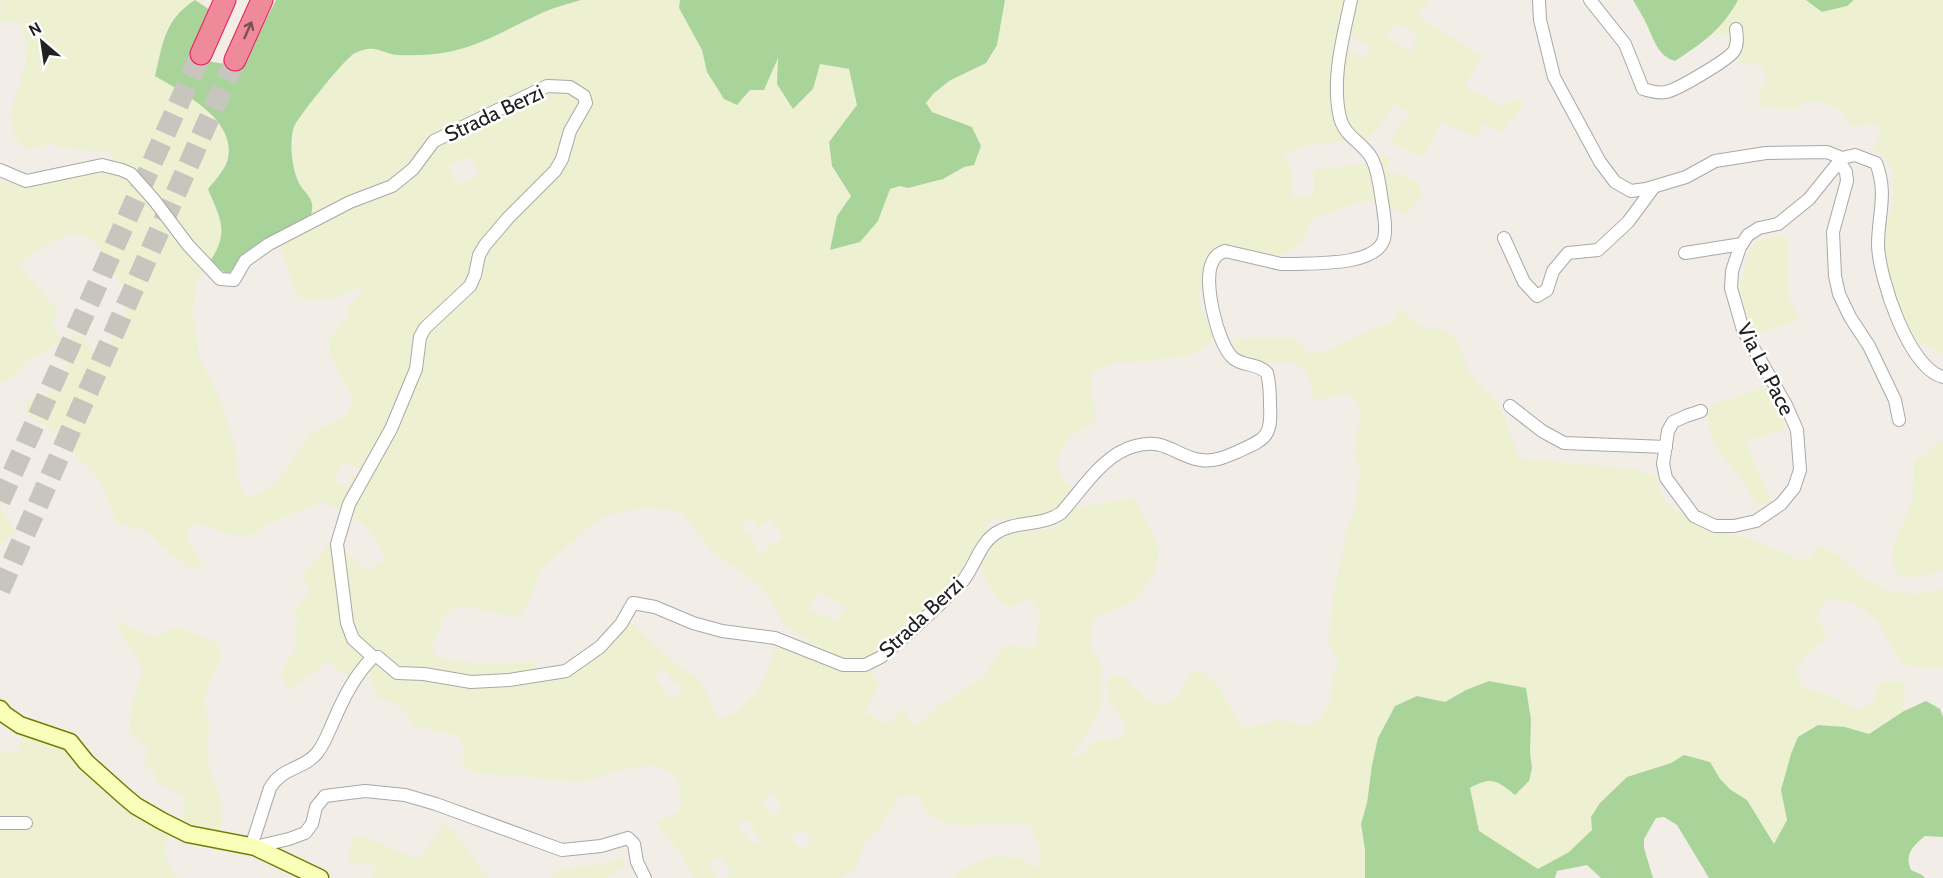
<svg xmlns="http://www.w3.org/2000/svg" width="1943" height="878" viewBox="0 0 1943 878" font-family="Cabin,sans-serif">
	<rect width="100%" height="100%" fill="#f2eee7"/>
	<!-- farmland -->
	<g fill="#eef1d1" fill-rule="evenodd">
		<path d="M1 0H202L201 3 195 0 181 10 165 32 155 76 197 101 227 133 228 158 221 172 208 189 218 213 222 230 220 247 210 261 201 253 150 183 114 163 110 153 60 147 50 144 27 150 14 136 10 113 25 68 27 45 21 23 0 21Z"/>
		<path d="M581 0H680L679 8 702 50 707 72 720 94 742 101 750 90 771 77 775 62 779 56 813 89 820 64 849 69 857 105 829 142 832 166 851 196 837 217 831 250 860 242 878 221 889 189 900 186 908 188 943 179 964 167 972 127 931 112 926 103 933 94 949 81 986 63 997 45 1005 0H1430L1417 15 1482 57 1464 86 1501 105 1518 99 1525 104 1501 132 1485 123 1475 137 1440 122 1432 142 1423 157 1390 142 1397 128 1411 114 1395 104 1379 127 1364 141 1335 142 1302 146 1285 156 1291 172 1292 197 1314 196V170L1364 164 1380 154 1391 159 1386 170 1419 183 1422 196 1405 215 1373 200 1354 204 1317 217 1308 225 1304 241 1286 253 1273 257 1235 249 1209 260 1202 272 1199 303 1213 335 1210 344 1194 354 1139 362H1114L1092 373 1091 386 1096 421 1069 437 1059 455 1057 466 1064 481 1073 488 1064 504 1042 515 1033 518 995 519 988 524 973 559 954 584 886 646 874 655 865 658 847 660 824 651 785 625 762 588 708 548 682 512 646 507 608 515 584 531 542 569 537 577 528 605 523 613 514 617 475 608H456L448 612 441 619 440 629 432 646 436 655 445 659 475 663 533 662 540 670 500 676 458 674 402 669 379 650H370L353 675 339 671 329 660 298 685 289 689 281 679 284 667 295 651 296 639 293 631 299 621 293 613 310 591 302 576 329 544 344 552 369 571 386 558 380 548 372 534 362 523 324 502 318 503 300 511 278 519 247 537 226 533 207 526 193 524 185 534 204 568 188 567 162 547 146 531 116 523 104 490 93 472 50 430 26 413 25 401 56 389 63 380 68 370V364L56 359 70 341 73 333H81L94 351 105 348 112 339 114 328 127 308 126 296 122 286 108 267 96 242 80 235 69 234 44 246 18 264 58 310 52 325 62 341 29 361 8 381 0 383V182L18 184 101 169 127 179 147 197 204 268 195 286 193 316 199 356 224 409 237 455V481L247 498 268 489 280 477 309 435 346 415 352 404 350 393 331 357 329 338 350 314 348 308 365 287 329 299 303 301 296 294 279 241 310 226 312 203 298 182 292 155 294 126 298 120 319 91 326 85 346 59 352 54 367 48 382 49 391 53 399 55H425L480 43 556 7ZM1397 23 1402 27 1404 25 1417 38 1413 43 1415 45 1409 53 1386 35 1391 27 1393 28ZM1353 37 1372 48 1365 59 1346 48ZM472 157 479 175 456 184 449 165ZM343 462 361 469 357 477 352 476 348 487 334 481ZM751 518 759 528 770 520 783 536 775 544 773 542 761 554 754 546 756 544 750 535 752 533 748 534 741 526ZM819 592 845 607 837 622 824 614 821 615 809 609Z"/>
		<path d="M1738 0H1806L1822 12 1847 6 1854 0H1943V354L1917 340 1898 305 1889 279 1884 244 1887 222 1893 202V171L1884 158 1873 150 1880 136 1876 123 1851 127 1842 112 1827 103 1806 101 1795 109 1763 108 1756 95 1767 81 1762 65 1740 62 1734 58 1736 44 1726 36 1714 34 1731 13Z"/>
		<path d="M1787 235V264L1789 296 1799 320 1754 335 1744 308 1740 285 1748 254 1755 242 1767 238Z"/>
		<path d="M1396 309H1400L1425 329H1443L1459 343 1469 372 1500 405 1519 458 1635 469 1657 477 1663 501 1700 525 1720 533 1737 535 1753 540 1808 563 1819 545 1839 556 1862 576 1887 591 1919 594 1943 589V668L1934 669 1907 665 1899 658 1877 621 1856 603 1826 599 1816 617 1827 637 1809 652 1796 670 1801 687 1833 697 1857 709 1873 703 1879 682H1905L1904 711 1869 734 1845 727 1798 737 1791 754 1781 790 1787 820 1774 844 1747 800 1731 790 1720 779 1710 763 1684 755 1671 763 1627 777 1601 803 1591 817 1592 830 1569 852 1538 870 1479 831 1470 788 1483 781 1499 782 1515 795 1532 768 1530 752 1531 720 1526 688 1489 681 1466 690 1445 702 1417 696 1378 738 1372 765 1367 803 1361 824 1365 850V878H956V875L972 864 993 856 1018 858 1041 868 1039 845 1029 823 967 825 951 824 928 815 917 795 900 796 880 827 864 843 855 870 842 878H726L732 874 720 856 708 864 718 878H693L679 850 658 827 657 820 677 813 682 803 678 782 672 774 666 770 653 765 617 771 587 781H568L472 772 467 769 462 763 463 745 459 736 417 727 412 724 405 712 398 704 377 698 368 669 377 661 397 679 471 686 568 673 603 648 630 621 667 657 698 679 708 694 716 716 721 719 733 715 756 692 766 675 776 645 849 670 870 671 879 684 864 713 888 724 902 707 914 727 935 709 986 674 1001 648 1010 645 1028 648 1037 645 1039 612 1033 602 1027 600 1010 607 1005 606 993 593 980 567 996 542 1008 533 1049 529 1059 526 1064 516 1070 509 1134 498 1153 535 1158 551V559L1154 574 1133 602 1094 617 1090 644 1101 666V708L1098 715 1071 758 1082 754 1091 743 1098 739 1111 740 1123 736 1125 727 1121 717 1109 701 1106 686 1109 678 1113 676 1124 677 1147 699 1158 704H1167L1175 699 1191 673 1201 671 1215 681 1240 725 1248 728 1276 720 1310 726 1322 716 1330 702 1332 679 1339 659 1329 645V632L1338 570 1344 549 1347 527 1354 514 1360 471 1354 456 1361 409 1357 402 1345 393 1318 400 1312 394 1310 378 1303 368 1292 362 1268 363 1237 352 1233 346 1234 338H1293L1309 353 1326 351 1367 331 1396 321ZM663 669 672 677 669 680 672 683 675 681 683 690 673 701 664 692 665 689 654 677ZM771 794 781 804 779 806 782 810 773 817 762 801ZM744 820 746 822 748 821 755 829 753 831 761 840 756 845 738 826ZM801 828 813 840 803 850 791 838Z"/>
		<path d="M1768 387 1781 413 1786 429 1745 441 1772 503 1755 506 1753 498 1745 484 1714 445 1707 415 1712 404Z"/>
		<path d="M1943 440V570L1919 577H1899L1893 567 1894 544 1913 499 1914 462Z"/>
		<path d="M0 498 2 511 15 532 0 545Z"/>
		<path d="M116 621 154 637 175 628 183 629 219 644 221 660 210 680 204 703 210 725 207 743 209 766 222 805 221 834 184 825V797L158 783 154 772 144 766 148 750 130 732V717L138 684 143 673 139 660 122 637Z"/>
		<path d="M24 731 62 748 75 760 157 827 171 835 166 843 164 853 171 870 180 878H0V750L7 753 18 751Z"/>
		<path d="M443 824 454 831 489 878H372L375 867 347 861 355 835 385 845 419 860Z"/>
		<path d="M625 857 626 865 607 878H551L556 869 604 864Z"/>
	</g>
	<!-- forest -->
	<g fill="#a9d499">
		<path d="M195 0 210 10 207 61 242 67 276 0H581C572 3 563 5 554 8 520 21 489 43 453 51 436 55 416 56 398 55 379 53 377 43 355 53 347 56 297 118 294 127 289 141 292 167 298 181 301 189 311 196 312 204 313 208 311 214 311 218L244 258 228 274 217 268 210 261C230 232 220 218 208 189 215 180 226 169 228 158 236 119 182 92 155 76 163 43 164 20 195 0Z"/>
		<path d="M680 0H1005L997 45 986 63 949 81 933 94 926 103 932 112 972 127 981 146 974 165 964 167 943 179 908 188 900 186 890 189 878 221 860 242 830 250 837 216 851 196 832 166 829 142 857 105 849 69 820 64 813 89 793 109 777 84 778 58 764 90H750L737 105 724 99 707 72 702 50 679 8Z"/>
		<path d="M1633 0H1738C1722 30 1702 43 1675 61 1658 56 1654 40 1647 25 1643 17 1638 8 1633 0Z"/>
		<path d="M1806 0H1854L1847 6 1822 12Z"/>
		<path d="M1489 681 1526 688 1531 720 1530 752 1532 768 1529 781 1515 795C1497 780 1491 776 1470 788L1479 831 1538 869 1569 852 1592 830 1591 817 1600 803 1627 777 1671 763 1684 755 1710 762 1720 779 1731 790 1747 800 1774 844 1787 820 1781 790 1791 754 1798 737 1818 725 1845 727 1869 734 1904 711 1926 701 1940 709 1943 717V837L1925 836C1913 846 1904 854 1911 870L1922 875 1925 878H1709L1677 825 1664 817 1656 818 1644 839V848L1653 878H1601L1587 865 1557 871 1555 878H1365V850L1361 824 1367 803 1372 765 1378 738 1395 706 1417 696 1445 702 1466 690Z"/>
	</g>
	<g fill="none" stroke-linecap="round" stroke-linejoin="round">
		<!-- motorway-tunnel -->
		<g stroke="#c8c5bf" stroke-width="21" stroke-dasharray="21 10" stroke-linecap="butt">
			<path d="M0 501 201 54"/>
			<path d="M0 590 235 60"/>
		</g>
		<defs>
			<g id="minor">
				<path d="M1539 0 1540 20 1554 77 1600 162 1615 182 1631 191 1646 189 1686 177 1715 161 1766 153 1827 152 1842 158 1855 155 1876 163C1888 193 1878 215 1878 245 1879 278 1909 369 1943 377"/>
				<path d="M1590 0 1625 44 1643 89C1651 91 1658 94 1666 92 1677 90 1728 60 1734 51 1738 44 1737 37 1736 29"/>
				<path d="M1839 161 1846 172 1847 181 1833 232 1835 276 1839 294 1850 317 1869 346 1895 400 1899 420"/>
				<path d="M0 170 26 181 102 165 122 170 131 174 154 200 188 245 220 279 234 280 245 261 269 244 350 202 392 186 413 169 434 141 547 86 570 87 584 96 586 103 570 131 562 159 555 171 508 218 485 245 479 255 475 275 470 286 425 328 420 337 416 369 391 429 349 504 337 544 347 623 353 639 373 657"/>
				<path d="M1504 238 1524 282 1537 296 1547 290 1553 271 1568 253 1598 250 1628 222 1654 187"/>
				<path d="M1685 253 1742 244"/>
				<path d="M1510 406 1542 431 1564 443 1666 447"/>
				<path d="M1701 411 1686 416 1673 422 1668 431 1663 464 1666 478 1694 516 1715 526H1734L1756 521 1781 504 1794 488 1800 470 1797 430 1786 405 1743 330 1731 288 1732 271 1740 247 1748 235 1759 228 1778 224 1809 199 1842 158"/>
				<path d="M0 823H26"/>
				<path d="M251 847 270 788C283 766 303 770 317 753 325 743 329 731 334 720 344 697 355 675 373 657H378L397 673 424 674 471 682 509 680 566 671 600 647 621 624 633 603 655 607 693 623 722 631 775 638 843 665H865L881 657C909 633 937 608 962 582 975 567 979 544 996 533 1016 520 1041 527 1061 513 1082 490 1103 454 1135 446 1166 437 1176 457 1201 460 1214 462 1225 457 1237 452 1265 439 1272 438 1270 405 1270 395 1270 384 1267 373 1257 362 1240 367 1231 356 1217 340 1203 282 1212 263 1214 257 1219 253 1225 251L1281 264H1291C1315 263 1376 266 1384 239 1387 228 1384 217 1383 207 1380 191 1379 171 1371 157 1362 142 1345 137 1340 118 1331 79 1343 38 1351 0"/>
				<path d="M255 847 289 839 305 833 312 824 316 807 325 796 365 791 405 795 436 804 562 850 601 846 628 838 634 844 637 862 645 878"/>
			</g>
			<path id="secondary" d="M0 709 4 714 20 725 70 742 86 762 124 796 136 806 162 821 188 834 255 847 320 878"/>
			<g id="motorway">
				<path d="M201 54 225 0"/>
				<path d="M235 60 262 0"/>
			</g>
		</defs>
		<!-- minor casing -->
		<use href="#minor" stroke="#a8a8a8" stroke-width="14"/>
		<!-- secondary casing -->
		<use href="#secondary" stroke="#6f8000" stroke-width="19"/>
		<!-- motorway casing -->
		<use href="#motorway" stroke="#e81c5d" stroke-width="23"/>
		<!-- minor -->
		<use href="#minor" stroke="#fff" stroke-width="12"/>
		<!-- secondary -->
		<use href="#secondary" stroke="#f9feb9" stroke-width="16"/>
		<!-- motorway -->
		<use href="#motorway" stroke="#ee8a9a" stroke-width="21"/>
	</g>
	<!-- one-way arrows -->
	<defs><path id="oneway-shaft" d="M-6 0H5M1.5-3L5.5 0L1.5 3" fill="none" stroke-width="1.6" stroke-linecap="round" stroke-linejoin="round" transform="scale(1.5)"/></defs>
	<use stroke="#7d5057" href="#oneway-shaft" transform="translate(248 30) rotate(-66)"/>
	<g text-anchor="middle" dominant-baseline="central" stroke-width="5" stroke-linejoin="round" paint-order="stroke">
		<!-- street labels -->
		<g font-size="21" fill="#212121" stroke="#fff">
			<text transform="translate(494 113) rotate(-25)">Strada Berzi</text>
			<text transform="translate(1766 369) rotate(63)">Via La Pace</text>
			<text transform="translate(921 617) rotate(-43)">Strada Berzi</text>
		</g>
	</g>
	<!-- north arrow -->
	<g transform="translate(42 42) rotate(331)" stroke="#ffffff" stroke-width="4.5" paint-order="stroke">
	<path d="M0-4.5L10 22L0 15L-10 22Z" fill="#212121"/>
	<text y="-9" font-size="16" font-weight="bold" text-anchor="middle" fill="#212121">N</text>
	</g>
</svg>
